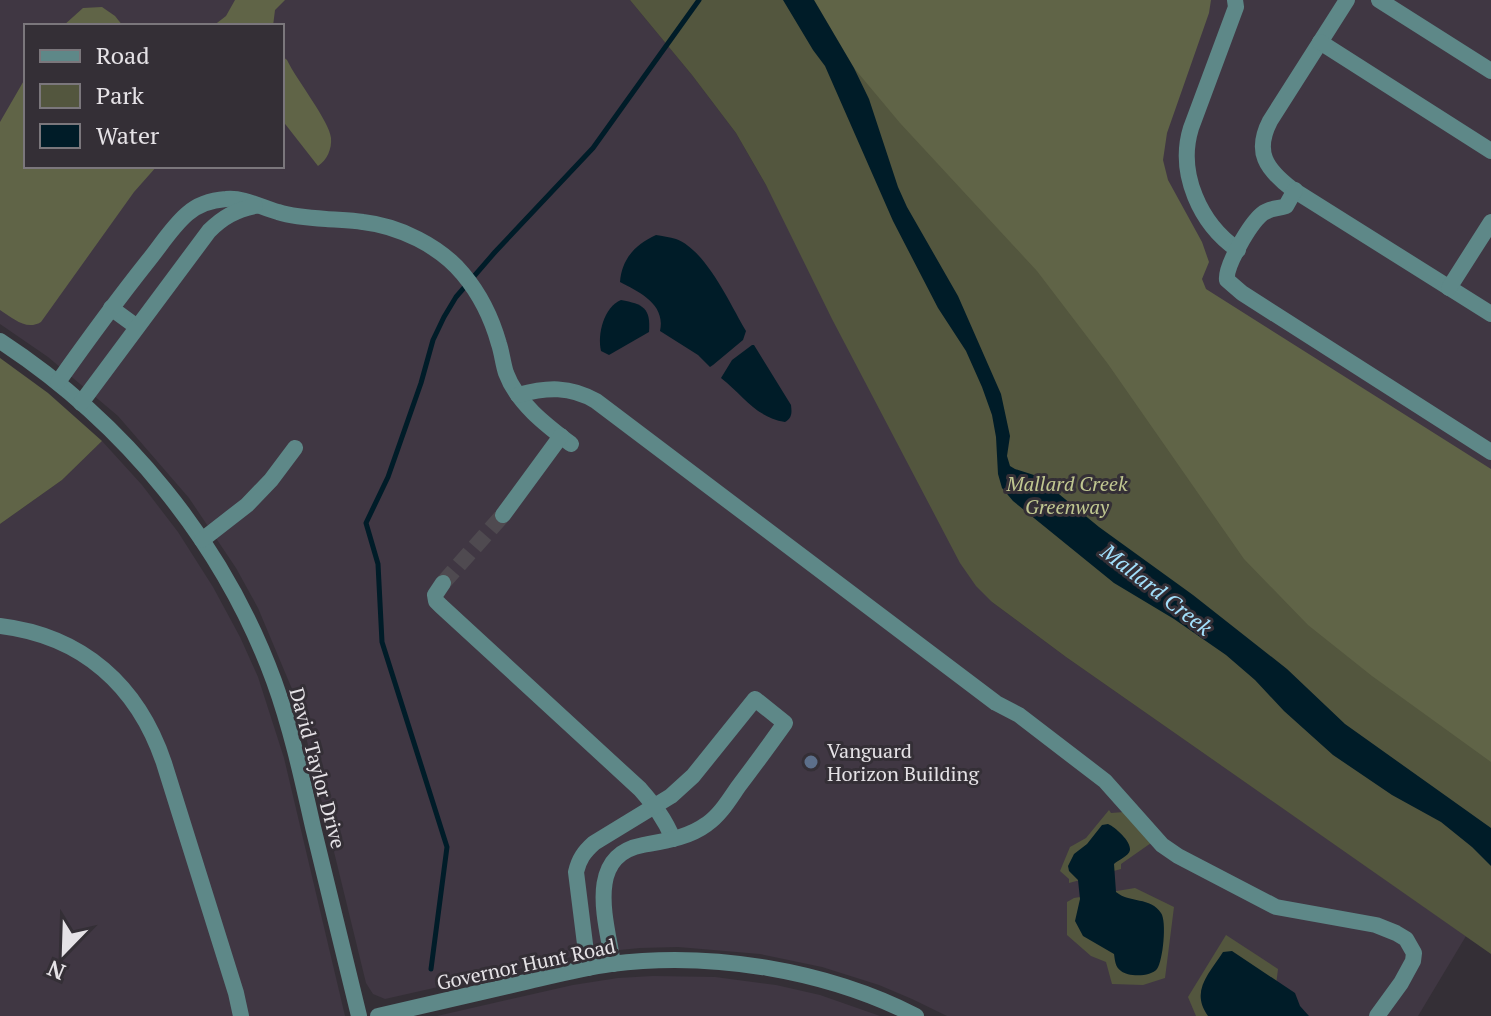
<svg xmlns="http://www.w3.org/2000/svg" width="1491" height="1016" viewBox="0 0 1491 1016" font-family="'PT Serif',serif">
	<rect width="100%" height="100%" fill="#342f36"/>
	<!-- built -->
	<g fill="#403743" fill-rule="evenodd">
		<path d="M0 0H630L692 75 736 133 766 185 992 602 1066 657 1466 936 1418 1016H947L912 999 879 985 822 967 760 954 678 947 640 948 589 953 385 999 373 994 366 983 307 741 292 689 258 608 236 568 189 498 118 416 48 357 0 324ZM26 26H282V166H26Z"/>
		<path d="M866 0H1491V748Z"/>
		<path d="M102 441 142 485 178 532 213 587 240 637 258 677 284 758 345 1016H0V524L62 480Z"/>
		<path d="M653 976 715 977 776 985 820 995 880 1016H437L573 985 618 978Z"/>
	</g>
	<!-- green -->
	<g fill="#53563e">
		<path d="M630 0H866L1491 748V954L1066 657 992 602 976 586 960 563 832 319 766 185 736 133 692 75Z"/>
		<path d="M1109 810 1111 813 1124 812 1151 843 1121 864V869L1069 883V879L1060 871 1070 847 1086 838Z"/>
		<path d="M1135 888 1174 907 1165 978 1143 985 1112 984 1106 962 1091 956 1067 935V902L1074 898Z"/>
		<path d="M1226 935 1278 969 1272 1016H1196L1188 997Z"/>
	</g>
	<!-- forest -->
	<g fill="#606447">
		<path d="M235 0H285L275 10 273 26H213L226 16Z"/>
		<path d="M814 0H1211L1209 13 1167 133 1163 160 1168 180 1202 242 1209 262 1202 279 1206 289 1491 469V762L1372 676 1308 625 1244 559 1108 364 1037 271 900 123 854 68Z"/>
		<path d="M102 7 115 16 123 26H63L83 8Z"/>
		<path d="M282 56 287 60C296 79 330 122 331 138 332 149 327 160 318 166L282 120Z"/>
		<path d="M26 77V166H157L134 192 41 322C26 331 13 318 0 310V122Z"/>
		<path d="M0 358 48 393 102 441 62 480 0 524Z"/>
	</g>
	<!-- water -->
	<g fill="#001c28">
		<path d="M783 0H814L854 68 869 99 898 187 907 207 958 296 1001 394 1010 436 1007 456 1010 466 1015 469 1037 476 1099 527 1193 595 1287 669 1345 724 1491 828V866L1472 847 1441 822 1392 795 1333 755 1284 711 1255 680 1226 655 1174 619 1114 583 1013 501 1002 488 998 474 996 437 992 415 982 387 966 351 938 308 893 221 825 66 813 50Z"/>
		<path d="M656 235C662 236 670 237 676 239 706 250 730 304 746 331L743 340 713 365 710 367 698 355 660 331C666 304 639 292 620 282 622 258 636 244 656 235Z"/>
		<path d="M621 300C643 304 651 308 649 332L609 355 601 351C597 334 604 307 621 300Z"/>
		<path d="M752 345H754L791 405C792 413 792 418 785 422 755 417 743 395 721 378L732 360Z"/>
		<path d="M1108 824C1115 827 1131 841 1130 850 1129 856 1118 860 1114 864L1116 892C1129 903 1151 897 1161 913 1167 921 1163 961 1157 969 1151 977 1128 977 1121 971 1115 967 1115 960 1114 954L1083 936 1075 921 1080 899 1078 880 1069 871 1068 866 1074 854 1087 844 1102 825Z"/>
		<path d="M1232 951 1295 993 1300 1006 1309 1016H1208C1190 991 1209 974 1223 952Z"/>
	</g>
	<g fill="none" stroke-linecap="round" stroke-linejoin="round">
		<!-- stream -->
		<path stroke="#001c28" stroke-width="5" d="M431 969 447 847 382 642 378 564 366 523 388 477 421 383 433 340 444 317 456 297 495 252 593 148 699 0"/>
		<!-- minor-tunnel -->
		<path stroke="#4f4a50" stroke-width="16" stroke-dasharray="16 8" stroke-linecap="butt" d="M443 583 503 515"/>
		<!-- minor -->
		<g stroke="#5e8888" stroke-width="16">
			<path d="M1235 0 1236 7 1191 128C1177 173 1200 224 1238 250"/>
			<path d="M1347 0 1270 121C1254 152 1266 169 1292 189L1491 314"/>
			<path d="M1379 0 1491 71"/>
			<path d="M1320 42 1491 151"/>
			<path d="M1295 190 1286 206C1278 209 1269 208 1262 214 1250 224 1225 266 1227 280L1242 293 1491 452"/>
			<path d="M1449 288 1491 222"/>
			<path d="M111 308 137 327"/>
			<path d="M0 341C124 422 223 542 274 681 291 728 302 778 313 827 328 890 344 953 359 1016"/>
			<path d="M58 382C87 341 117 300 148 261 161 245 172 227 187 214 197 205 212 200 226 199 244 197 262 208 278 212 294 217 310 218 326 219 338 220 351 220 363 222 399 226 440 246 463 274 479 293 492 319 499 344 502 353 503 364 506 373 517 403 546 425 571 444"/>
			<path d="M518 395C547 387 570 386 596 401L996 703 1019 715 1105 781 1162 845 1178 856 1276 907 1376 925 1396 933 1406 939 1414 953 1413 961 1401 983 1377 1016"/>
			<path d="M81 403 209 231C223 217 236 210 255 206"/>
			<path d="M503 515 561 436"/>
			<path d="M202 540 247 505 271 480 295 448"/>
			<path d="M443 583 435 595 436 601 441 606 640 789C654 805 665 819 673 839"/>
			<path d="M0 626C83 636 138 686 164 763L236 993 241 1016"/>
			<path d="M588 968 576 872C579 859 584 852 594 843L671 796 693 776 755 699 785 723C770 744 754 766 738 787 729 800 720 815 707 824 688 838 665 841 643 845 584 856 607 923 613 964"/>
			<path d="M378 1016C426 1005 474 994 521 983 551 976 581 968 611 964 711 951 826 970 916 1016"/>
		</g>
	</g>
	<!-- markers -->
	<circle fill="#5c6f8a" stroke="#342f36" stroke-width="3" cx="811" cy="762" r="8"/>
	<g text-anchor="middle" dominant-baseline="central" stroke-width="6" stroke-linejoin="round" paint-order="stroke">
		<!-- park labels -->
		<g font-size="20" font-style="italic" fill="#c1c891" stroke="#342f36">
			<text x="1067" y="483">Mallard Creek<tspan x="1067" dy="23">Greenway</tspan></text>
		</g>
		<!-- poi labels -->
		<g font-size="20" fill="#e5e2e6" stroke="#342f36" text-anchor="start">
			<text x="827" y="750">Vanguard<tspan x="827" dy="23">Horizon Building</tspan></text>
		</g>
		<!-- street labels -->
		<g font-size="20" fill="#e5e2e6" stroke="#342f36">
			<text transform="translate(318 768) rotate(75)">David Taylor Drive</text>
			<text transform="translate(526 964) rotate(-12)">Governor Hunt Road</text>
		</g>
		<!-- water labels -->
		<g font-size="22" font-style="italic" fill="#a3e0fc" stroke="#342f36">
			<text transform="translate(1157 589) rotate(38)">Mallard Creek</text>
		</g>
	</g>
	<!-- legend -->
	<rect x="24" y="24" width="260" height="144" fill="#342f36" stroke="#7b777c" stroke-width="2"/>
	<rect x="40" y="50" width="40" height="12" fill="#5e8888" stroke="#7b777c" stroke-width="2"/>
	<text x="96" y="64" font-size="24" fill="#e5e2e6">Road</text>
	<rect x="40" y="84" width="40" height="24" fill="#53563e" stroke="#7b777c" stroke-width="2"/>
	<text x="96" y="104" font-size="24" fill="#e5e2e6">Park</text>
	<rect x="40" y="124" width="40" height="24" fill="#001c28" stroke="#7b777c" stroke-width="2"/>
	<text x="96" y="144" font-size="24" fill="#e5e2e6">Water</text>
	<!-- north arrow -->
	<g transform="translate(64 952) rotate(203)" stroke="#342f36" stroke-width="6" paint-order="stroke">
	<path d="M0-6L14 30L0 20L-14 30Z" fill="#e5e2e6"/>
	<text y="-12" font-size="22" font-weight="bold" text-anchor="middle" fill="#e5e2e6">N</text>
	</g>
</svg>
